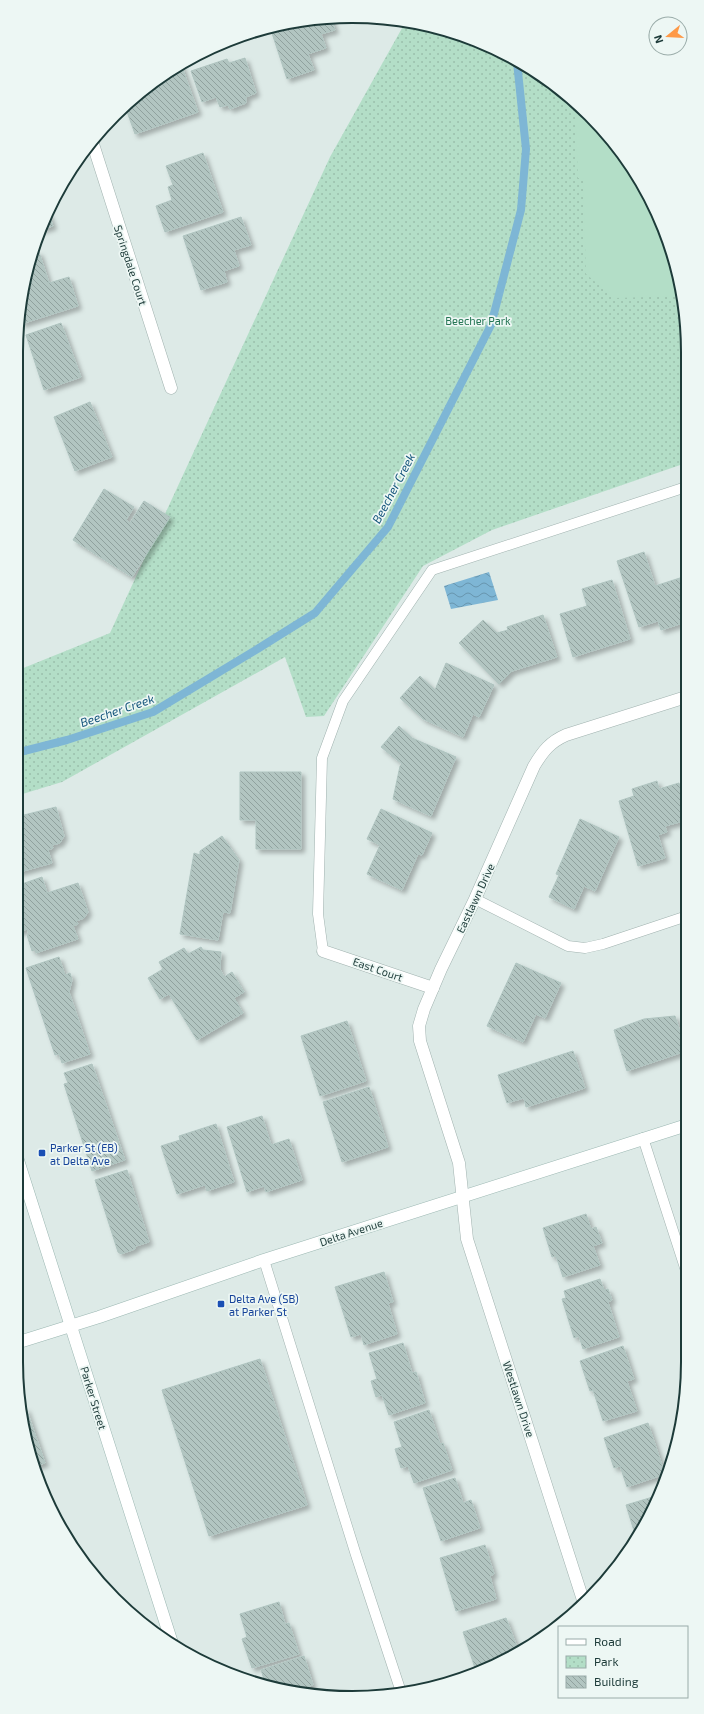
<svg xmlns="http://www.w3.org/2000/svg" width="704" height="1714" viewBox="0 0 704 1714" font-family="'Exo 2',sans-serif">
	<defs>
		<pattern id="park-dots" width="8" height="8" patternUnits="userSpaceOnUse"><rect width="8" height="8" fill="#b3dec7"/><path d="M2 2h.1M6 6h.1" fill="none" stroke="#9abfac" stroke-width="1.8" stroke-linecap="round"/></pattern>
		<pattern id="water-waves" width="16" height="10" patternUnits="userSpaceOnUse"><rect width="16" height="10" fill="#7eb6d5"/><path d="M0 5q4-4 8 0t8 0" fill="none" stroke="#6795ae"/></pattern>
		<pattern id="building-back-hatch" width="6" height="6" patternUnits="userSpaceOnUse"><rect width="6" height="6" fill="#b2c5c1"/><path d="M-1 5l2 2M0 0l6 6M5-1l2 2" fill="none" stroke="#90a19e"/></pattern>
		<filter id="shadow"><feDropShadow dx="3.5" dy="3.5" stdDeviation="2" flood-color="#0004"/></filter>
	</defs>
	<rect width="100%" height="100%" fill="#ddeae7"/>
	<!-- park -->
	<path fill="url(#park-dots)" d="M406 21 460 34 539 73 605 131 662 223 685 308 686 463 492 530 423 566 324 716 306 717 285 657 62 782 16 796V671L110 633 330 157Z"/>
	<!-- garden -->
	<path fill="#b3dec7" d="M575 105 605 131 662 223 682 296 614 298 586 274 583 178H578Z"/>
	<!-- water -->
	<path fill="url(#water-waves)" d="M489 572 498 600 451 609 444 586Z"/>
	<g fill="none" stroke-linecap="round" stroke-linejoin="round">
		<!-- stream -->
		<path stroke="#7eb6d5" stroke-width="8" d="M16 753 67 740 153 712 259 648 315 613 388 527 491 325 521 210 526 149 517 62"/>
	</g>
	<!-- building -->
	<g fill="url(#building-back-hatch)" stroke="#afc4c0" filter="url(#shadow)">
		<path d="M330 17 335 30 321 34 326 48 308 54 314 70 287 79 270 27Z"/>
		<path d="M245 58 256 93 246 97V103L230 109 228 105 220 107 216 97 202 102 191 71 227 59 229 63Z"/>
		<path d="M181 64 198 112 135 134 125 106 144 89 152 86 151 83Z"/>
		<path d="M203 153 223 212 165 232 156 206 172 200 168 187 173 185 166 166Z"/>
		<path d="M48 212 53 226 40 230Z"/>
		<path d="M241 217 251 245 234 250 239 266 224 271 227 282 201 290 183 236Z"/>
		<path d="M39 252 49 283 69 277 78 306 21 324 32 254Z"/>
		<path d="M61 323 81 377 44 390 26 335Z"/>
		<path d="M90 402 112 457 75 471 54 417Z"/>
		<path d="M104 489 134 507 126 520 130 523 144 501 170 517 132 577 73 540Z"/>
		<path d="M644 552 655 586 686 576V622L661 630 658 621 639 627 617 561Z"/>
		<path d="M612 580 630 639 573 657 560 614 587 606 582 589Z"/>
		<path d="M543 615 557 657 512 671 499 684 459 643 483 620 497 633 508 630 507 627Z"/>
		<path d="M446 663 494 685 479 717 473 714 463 737 423 719 400 698 420 676 435 690Z"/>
		<path d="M399 726 412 738 456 757 431 816 393 799 400 766 402 764 381 747Z"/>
		<path d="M240 772H301V849H256V820H240Z"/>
		<path d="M657 781 659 789 679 783 686 810 687 820 665 826 667 832 658 835 665 858 638 866 619 801 634 796 632 789Z"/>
		<path d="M56 807 64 836 60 843 52 845 53 848 48 850 52 863 16 873V817Z"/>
		<path d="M381 809 432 833 422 855 418 854 402 890 367 874 380 845 367 839Z"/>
		<path d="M580 819 619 837 595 891 584 886 574 909 549 897 559 875 556 874Z"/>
		<path d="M222 836 239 860 230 913 223 912 218 940 180 934 194 853 200 855V851Z"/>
		<path d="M42 877 47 893 78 883 88 912 84 918 76 921 78 924 73 926 78 939 36 953 35 950 32 951 27 935 29 934 27 929 16 933V886Z"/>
		<path d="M201 947 203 950 221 952 220 969 224 977 232 972 244 992 234 998 243 1013 197 1040 169 994 160 999 148 978 163 969 159 962 184 948 188 954Z"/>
		<path d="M59 957 65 975 70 973 72 980 69 992 90 1054 62 1063 59 1054 55 1055 26 968Z"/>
		<path d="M516 963 561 983 545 1018 536 1014 523 1042 487 1026Z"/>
		<path d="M675 1016 686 1051 627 1071 614 1030 644 1019Z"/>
		<path d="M347 1021 366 1081 320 1096 301 1036Z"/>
		<path d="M573 1051 585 1088 526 1107 524 1098 507 1103 498 1075Z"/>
		<path d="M92 1064 125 1160 92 1171 64 1084 68 1083 64 1073Z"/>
		<path d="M369 1087 388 1147 342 1162 323 1102Z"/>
		<path d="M262 1116 271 1145 289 1139 302 1180 266 1192 264 1186 247 1192 227 1127Z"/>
		<path d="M216 1124 234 1182 207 1191 205 1185 177 1194 161 1146 180 1140 179 1136Z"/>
		<path d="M127 1170 149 1242 136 1246 135 1249 121 1254 118 1252 95 1180Z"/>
		<path d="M586 1214 591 1229 596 1227 602 1243 593 1246 600 1265 563 1277 556 1256 552 1257 543 1228Z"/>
		<path d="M384 1272 393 1302 388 1303 397 1334 364 1345 361 1334 351 1337 335 1287Z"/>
		<path d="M600 1279 604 1290 608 1289 612 1300 608 1302 619 1337 583 1349 579 1336 574 1338 562 1299 566 1298 564 1291Z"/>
		<path d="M403 1343 412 1373 416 1372 425 1403 389 1415 382 1395 376 1397 371 1381 377 1379 369 1353Z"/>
		<path d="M623 1346 634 1379 627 1381 637 1411 603 1421 593 1390 590 1391 580 1361Z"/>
		<path d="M260 1359 307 1505 209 1536 162 1390Z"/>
		<path d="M26 1408 45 1463 33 1467 24 1409Z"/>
		<path d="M429 1410 440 1444 443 1443 452 1470 414 1483 408 1466 401 1468 395 1449 402 1447 394 1422Z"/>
		<path d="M648 1423 665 1474 627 1487 620 1466 614 1468 604 1438Z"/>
		<path d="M455 1478 463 1503 471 1500 480 1528 441 1541 423 1488Z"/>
		<path d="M656 1496 636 1534H635L626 1505Z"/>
		<path d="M485 1545 494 1574 490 1576 496 1599 456 1611 440 1558Z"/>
		<path d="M279 1602 285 1624 289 1623 299 1654 252 1668 242 1639 247 1637 240 1614Z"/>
		<path d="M506 1618 519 1652 477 1674 463 1632Z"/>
		<path d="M304 1656 313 1685 309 1686 312 1695 266 1685 261 1670Z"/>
	</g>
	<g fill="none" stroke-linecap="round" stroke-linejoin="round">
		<defs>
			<g id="lane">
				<path d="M475 899 568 946 585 948 603 944 687 916"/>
				<path d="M323 951 318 914 322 758 343 701 432 570 686 487"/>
				<path d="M643 1138 688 1277"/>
				<path d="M264 1260 356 1555 401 1692"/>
			</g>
			<g id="street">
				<path d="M92 141 171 388"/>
				<path d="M323 951 433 988"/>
				<path d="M583 1600 467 1239 459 1163 420 1041 419 1026 424 1009 441 969 475 899 534 766C543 751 550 742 566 735L686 697"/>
			</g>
			<g id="secondary">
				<path d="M16 1154 172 1643"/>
				<path d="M16 1343 99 1317 264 1260 687 1125"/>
			</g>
		</defs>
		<!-- lane casing -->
		<use href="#lane" stroke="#a0b2af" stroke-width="11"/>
		<!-- street casing -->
		<use href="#street" stroke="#a0b2af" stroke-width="13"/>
		<!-- secondary casing -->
		<use href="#secondary" stroke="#9bb7b2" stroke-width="13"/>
		<!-- lane -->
		<use href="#lane" stroke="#fff" stroke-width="10"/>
		<!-- street -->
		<use href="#street" stroke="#fff" stroke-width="12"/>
		<!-- secondary -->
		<use href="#secondary" stroke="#fff" stroke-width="12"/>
	</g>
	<!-- markers -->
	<g fill="#1a4fb4" stroke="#edf7f4" stroke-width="1.5">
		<rect x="38" y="1149" width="8" height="8" rx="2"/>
		<rect x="217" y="1300" width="8" height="8" rx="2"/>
	</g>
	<g text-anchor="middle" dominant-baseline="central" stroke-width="3.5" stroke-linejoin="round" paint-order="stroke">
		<!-- street labels -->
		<g font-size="11" fill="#1d3b39" stroke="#edf7f4">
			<text transform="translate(131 265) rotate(72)">Springdale Court</text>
			<text transform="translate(475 898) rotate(-65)">Eastlawn Drive</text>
			<text transform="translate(378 969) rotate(19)">East Court</text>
			<text transform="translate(351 1232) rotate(-18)">Delta Avenue</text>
			<text transform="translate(94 1398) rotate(73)">Parker Street</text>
			<text transform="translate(519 1399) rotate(72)">Westlawn Drive</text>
		</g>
		<!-- park labels -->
		<g font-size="11" fill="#247554" stroke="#edf7f4">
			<text x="478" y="320">Beecher Park</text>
		</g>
		<!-- transit labels -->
		<g font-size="11" fill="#164399" stroke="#edf7f4" text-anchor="start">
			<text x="50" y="1147">Parker St (EB)<tspan x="50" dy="13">at Delta Ave</tspan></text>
			<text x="229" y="1298">Delta Ave (SB)<tspan x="229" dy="13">at Parker St</tspan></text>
		</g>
		<!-- water labels -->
		<g font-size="12" font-style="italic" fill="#13547b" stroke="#edf7f4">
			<text transform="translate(393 488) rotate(-62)">Beecher Creek</text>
			<text transform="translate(117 710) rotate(-19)">Beecher Creek</text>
		</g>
	</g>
	<!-- crop -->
	<path d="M0 0H704V1714H0ZM352 23H352A329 329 0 0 1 681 352V1362A329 329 0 0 1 352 1691H352A329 329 0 0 1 23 1362V352A329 329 0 0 1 352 23Z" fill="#edf7f4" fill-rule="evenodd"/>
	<path fill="none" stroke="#1d3b39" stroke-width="2" d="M352 23H352A329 329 0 0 1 681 352V1362A329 329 0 0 1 352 1691H352A329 329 0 0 1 23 1362V352A329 329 0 0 1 352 23Z"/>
	<!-- legend -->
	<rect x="558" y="1626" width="130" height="72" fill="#edf7f4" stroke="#9aaca9"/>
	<rect x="566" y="1639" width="20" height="6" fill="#ffffff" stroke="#9aaca9"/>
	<text x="594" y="1646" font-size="12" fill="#1d3b39">Road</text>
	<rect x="566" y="1656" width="20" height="12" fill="url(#park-dots)" stroke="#9aaca9"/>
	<text x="594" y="1666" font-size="12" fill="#1d3b39">Park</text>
	<rect x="566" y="1676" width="20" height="12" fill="url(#building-back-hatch)" stroke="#9aaca9"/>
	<text x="594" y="1686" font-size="12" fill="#1d3b39">Building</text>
	<!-- north arrow -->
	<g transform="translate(668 36) rotate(252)"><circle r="19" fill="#edf7f4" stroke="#9aaca9"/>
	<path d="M0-3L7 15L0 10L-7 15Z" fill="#fe9947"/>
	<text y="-6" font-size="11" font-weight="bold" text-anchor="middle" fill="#1d3b39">N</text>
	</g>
</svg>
